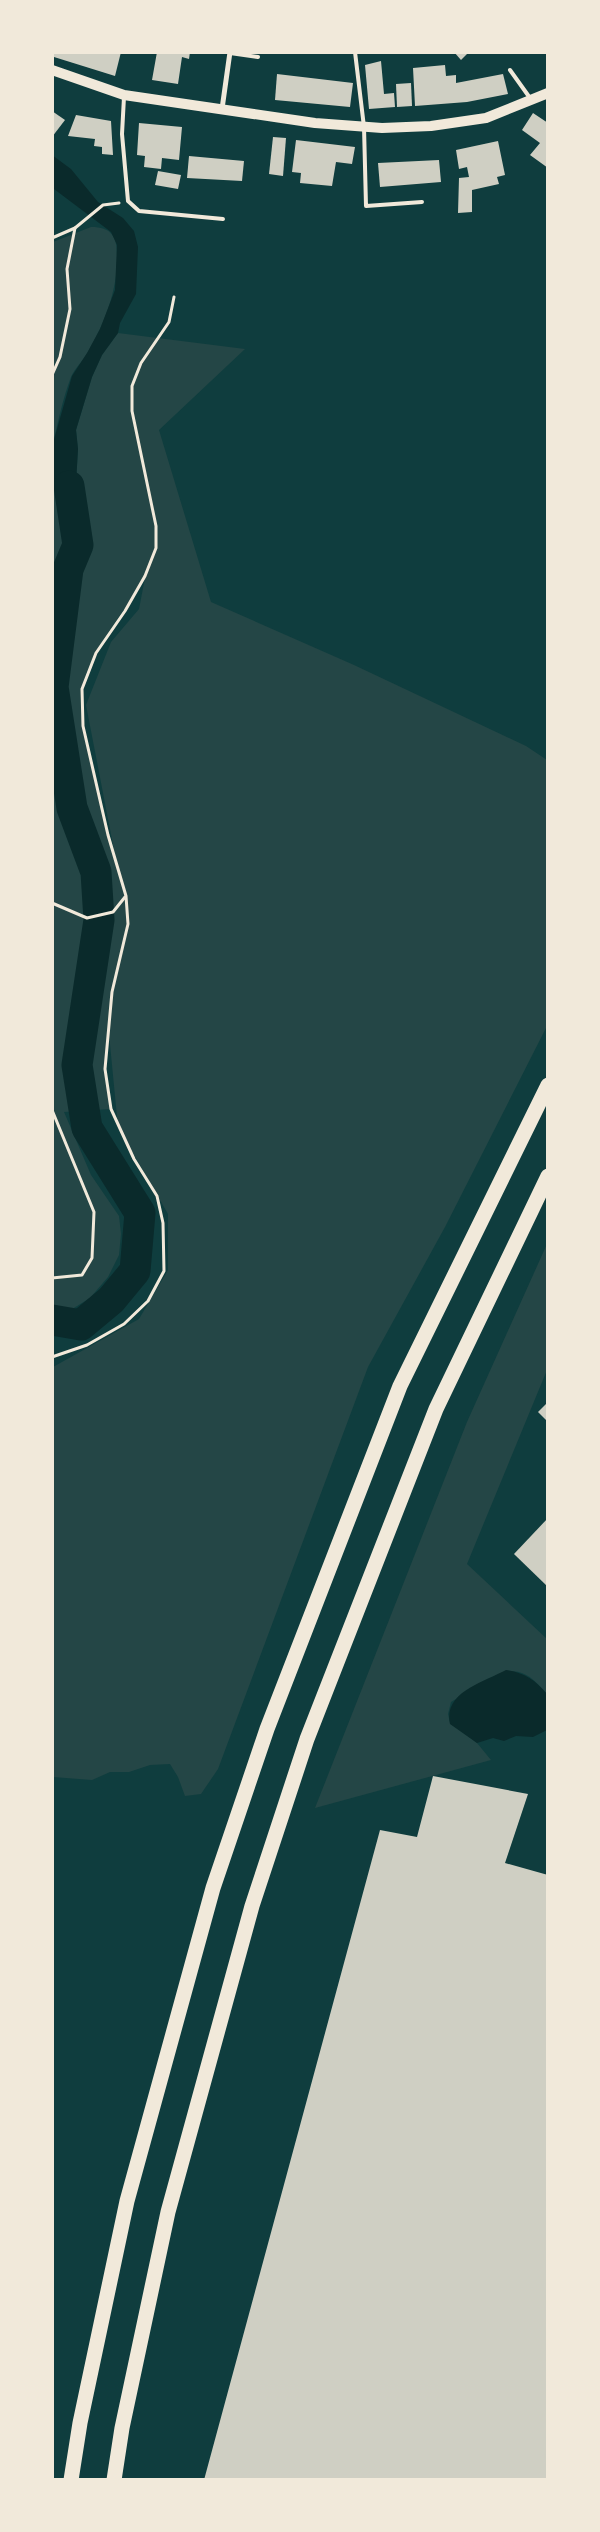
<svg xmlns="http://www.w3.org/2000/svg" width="600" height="2532" viewBox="0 0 600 2532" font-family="Mulish,sans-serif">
	<rect width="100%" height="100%" fill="#0f3d3e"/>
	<!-- green -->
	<g fill="#244646" fill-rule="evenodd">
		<path d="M91 227C111 227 117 236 117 255 118 289 105 322 88 352 83 361 75 368 71 377 63 398 58 422 53 443V242Z"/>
		<path d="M118 333 245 349 159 430 211 602 354 665 526 746 547 760V1026L445 1227 368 1367 218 1769 201 1794 185 1796 178 1777 170 1764 150 1765 129 1772H110L92 1780 53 1777V1367L139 1319 168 1270V1214L118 1127 109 1034 105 1069 111 1109 64 1112 91 1175 119 1216 121 1234 119 1255 108 1277 90 1298 69 1311 53 1305 52 461 53 480 68 533 79 527 75 499 78 449 76 430 92 377 102 355ZM145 578 139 609 111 642 86 705 115 855C106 819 74 720 82 687 92 647 124 613 145 578Z"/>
		<path d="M547 1244V1370L467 1564 547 1639V1694C525 1668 514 1665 484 1682 473 1689 462 1695 451 1702L448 1714 450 1723 477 1743 491 1760 315 1808 467 1422Z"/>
	</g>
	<!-- water -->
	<g fill="#0a2a2b">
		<path d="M52 155 71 169 98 202 123 218 134 231 138 247 136 294 120 323 118 333 102 355 92 377 76 430 78 449 75 499 79 527 68 533 53 480V443L72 376 87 353 100 329 115 290 117 245 111 232 54 189Z"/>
		<path d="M506 1670C525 1673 535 1680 547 1694V1730L533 1737 516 1736 504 1741 493 1738 477 1743 450 1724C443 1692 484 1682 506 1670Z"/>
	</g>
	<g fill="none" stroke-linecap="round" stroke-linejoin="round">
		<!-- river -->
		<path stroke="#0a2a2b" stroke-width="31" d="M52 1320 81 1325 111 1300 135 1271 140 1213 87 1128 77 1065 99 920 96 872 72 808 53 687 68 569 78 545 69 486"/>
	</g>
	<!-- building -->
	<g fill="#cfcfc3">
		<path d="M52 52H121L115 76 54 57Z"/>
		<path d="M157 52H190L189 59 182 57 178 84 152 80Z"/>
		<path d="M454 52H469L461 60Z"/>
		<path d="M381 61 384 94 394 93 395 107 369 109 365 65Z"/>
		<path d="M445 65 446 76 456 75V83L503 74 508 94 467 102 415 106 413 68Z"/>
		<path d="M277 74 353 83 350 107 275 100Z"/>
		<path d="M411 83 412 106 397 107 396 84Z"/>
		<path d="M52 111 65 120 52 137Z"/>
		<path d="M533 113 548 123V168L530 155 540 143 522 130Z"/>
		<path d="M76 115 111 121 113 155 102 154V147L94 146 95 139 68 136Z"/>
		<path d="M139 123 182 127 179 160 162 158 161 169 144 167 145 156 137 155Z"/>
		<path d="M273 137 286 138 283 176 269 174Z"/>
		<path d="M296 140 355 147 352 164 336 162 332 186 300 183 301 173 292 172Z"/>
		<path d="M498 141 505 175 497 177 499 184 472 190V212L458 213 459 178 469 177 467 167 459 169 456 150Z"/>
		<path d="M189 156 244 161 242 181 187 178Z"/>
		<path d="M439 160 441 182 380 187 378 163Z"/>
		<path d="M158 171 181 175 178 189 155 185Z"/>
		<path d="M548 1402V1422L538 1412Z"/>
		<path d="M548 1518V1587L514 1554Z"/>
		<path d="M433 1776 528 1794 505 1863 548 1875 547 2480H204L380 1830 417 1837Z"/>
	</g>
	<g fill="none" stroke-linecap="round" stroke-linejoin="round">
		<!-- path -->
		<g stroke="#f1e9da" stroke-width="3">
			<path d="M52 238 75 228 103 205 119 203"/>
			<path d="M52 375 60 357 70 309 67 269 75 228"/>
			<path d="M52 903 87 918 113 912 125 897"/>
			<path d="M52 1110 94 1212 92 1258 82 1275 52 1278"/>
			<path d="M52 1357 87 1345 124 1324 148 1301 164 1271 163 1223 157 1196 134 1159 111 1109 105 1069 112 992 128 924 126 896 108 835 83 726 82 689 96 653 125 611 145 576 156 548V526L132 411V386L141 363 169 322 174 297"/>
		</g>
		<!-- service -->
		<g stroke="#f1e9da" stroke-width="4">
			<path d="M355 52 364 127 366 206 422 202"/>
			<path d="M230 53 258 57"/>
			<path d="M510 70 530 98"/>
			<path d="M124 97 122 134 128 201 139 211 223 219"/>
		</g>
		<!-- minor -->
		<path stroke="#f1e9da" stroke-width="5" d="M222 109 230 52"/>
		<!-- secondary -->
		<path stroke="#f1e9da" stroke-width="10" d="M52 70 124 95 315 123 382 128 431 126 486 118 548 93"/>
		<!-- motorway -->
		<g stroke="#f1e9da" stroke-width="15">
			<path d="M71 2480 80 2423 127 2201 213 1888 267 1729 400 1386 548 1085"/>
			<path d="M114 2480 122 2428 168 2212 252 1906 307 1739 436 1409 548 1176"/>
		</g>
	</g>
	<!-- border -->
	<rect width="600" height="2532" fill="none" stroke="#f1e9da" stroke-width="108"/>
</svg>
